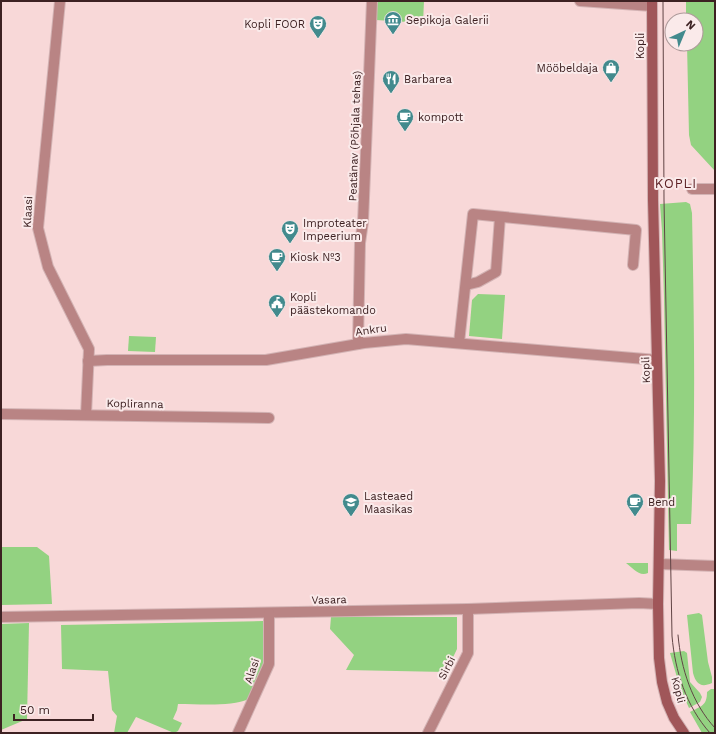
<svg xmlns="http://www.w3.org/2000/svg" width="716" height="734" viewBox="0 0 716 734" font-family="'Work Sans',sans-serif">
	<rect width="100%" height="100%" fill="#f8d8d8"/>
	<!-- green -->
	<g fill="#93d281">
		<path d="M376 1H424L423 23 376 20Z"/>
		<path d="M686 1H715V171L691 145 689 135 687 44H696V20H686Z"/>
		<path d="M686 202 690 204 692 213C694 317 696 421 691 524H677V551L669 550 664 298 662 231 660 204Z"/>
		<path d="M478 294 505 295 502 339 469 336 472 300Z"/>
		<path d="M129 336 156 337 155 352 128 351Z"/>
		<path d="M1 547H37L49 556 52 604 1 605Z"/>
		<path d="M626 563H648V573C639 577 633 568 626 563Z"/>
		<path d="M699 613 702 615 708 662 712 677V683C701 688 696 684 693 673L687 615Z"/>
		<path d="M331 617H457V649L446 672 346 670 354 655 330 629Z"/>
		<path d="M263 621 264 660 261 672 249 699C231 707 199 704 178 704L177 710 173 719 182 723 178 731 174 733 136 717 127 733H114L117 716 112 710 108 671 62 669 61 625Z"/>
		<path d="M29 623 27 719 1 730V624Z"/>
		<path d="M684 651 687 653 690 682 700 693 702 697 700 702 689 708 680 688 670 653Z"/>
		<path d="M711 689H715V733H702L690 712C701 706 707 706 707 692Z"/>
	</g>
	<g fill="none" stroke-linecap="round" stroke-linejoin="round">
		<defs>
			<g id="street">
				<path d="M60 1 38 228 48 267 89 349 86 415"/>
				<path d="M580 1 652 6"/>
				<path d="M692 189H715"/>
				<path d="M466 285 478 282 496 272 500 217"/>
				<path d="M459 343 473 214 636 230 633 265"/>
				<path d="M358 344 360 243 363 222 372 1"/>
				<path d="M88 361 107 360H266L364 343 406 339 657 360"/>
				<path d="M1 414 269 418"/>
				<path d="M659 564 715 566"/>
				<path d="M1 617 468 609 639 603 658 604"/>
				<path d="M238 733 269 664V613"/>
				<path d="M428 733 468 653V609"/>
			</g>
			<path id="secondary" d="M652 1 653 200 660 481 658 604 659 658 662 682 667 702 674 718 684 733"/>
		</defs>
		<!-- street casing -->
		<use href="#street" stroke="#d3b3b4" stroke-width="12"/>
		<!-- secondary casing -->
		<use href="#secondary" stroke="#d3b3b4" stroke-width="12"/>
		<!-- street -->
		<use href="#street" stroke="#b98484" stroke-width="10"/>
		<!-- secondary -->
		<use href="#secondary" stroke="#a05659" stroke-width="10"/>
		<!-- tram -->
		<g stroke="#614445" stroke-width="1">
			<path d="M663 1 664 200 672 636C675 671 686 706 710 733"/>
			<path d="M678 635C681 669 692 703 715 728"/>
		</g>
	</g>
	<!-- icons -->
	<defs>
		<symbol id="museum-pin" viewBox="-11 -11 22 30"><path d="M0 17L-7.5 6A9.5 9.5 0 1 1 7.5 6Z" fill="#428a8d" stroke="#faeaea"/><path d="M0-6L6-3V-2H-6V-3ZM-5-1h2V3h-2ZM-1-1h2V3h-2ZM3-1h2V3H3ZM-6 4H6V6H-6Z" fill="#fff"/></symbol>
		<symbol id="theatre-pin" viewBox="-11 -11 22 30"><path d="M0 17L-7.5 6A9.5 9.5 0 1 1 7.5 6Z" fill="#428a8d" stroke="#faeaea"/><path d="M-5-5.5Q0-4 5-5.5V0Q5 5 0 6Q-5 5-5 0ZM-3.3-2.5H-1v1.5H-3.3ZM1-2.5H3.3v1.5H1ZM-2.8 1Q0 5.5 2.8 1Z" fill="#fff"/></symbol>
		<symbol id="shop-pin" viewBox="-11 -11 22 30"><path d="M0 17L-7.5 6A9.5 9.5 0 1 1 7.5 6Z" fill="#428a8d" stroke="#faeaea"/><path d="M-5-2.5h2.3a2.7 3.5 0 0 1 5.4 0H5L5.5 6h-11ZM-1.5-2.5h3a1.5 2.3 0 0 0-3 0Z" fill="#fff"/></symbol>
		<symbol id="restaurant-pin" viewBox="-11 -11 22 30"><path d="M0 17L-7.5 6A9.5 9.5 0 1 1 7.5 6Z" fill="#428a8d" stroke="#faeaea"/><path d="M-5-6h1v4h1v-4h1v4h1v-4h1v5L-1.5 .5V6h-2V.5L-5-1ZM5-6V6H3V1.5H1.5Q1.5-4 5-6Z" fill="#fff"/></symbol>
		<symbol id="cafe-pin" viewBox="-11 -11 22 30"><path d="M0 17L-7.5 6A9.5 9.5 0 1 1 7.5 6Z" fill="#428a8d" stroke="#faeaea"/><path d="M-5.5-4.5H6V0H3Q3 3.5 0 3.5H-2.5Q-5.5 3.5-5.5 0ZM3-3.2v2h1.7v-2ZM-6 4.5H4V6H-6Z" fill="#fff"/></symbol>
		<symbol id="civic-pin" viewBox="-11 -11 22 30"><path d="M0 17L-7.5 6A9.5 9.5 0 1 1 7.5 6Z" fill="#428a8d" stroke="#faeaea"/><path d="M-.6-6.5H3V-4.5H.6V-3L4-1V1h2V6H-6V1h2V-1L-.6-3ZM-1.2 2.5V6h2.4V2.5Z" fill="#fff"/></symbol>
		<symbol id="school-pin" viewBox="-11 -11 22 30"><path d="M0 17L-7.5 6A9.5 9.5 0 1 1 7.5 6Z" fill="#428a8d" stroke="#faeaea"/><path d="M0-5L7-2L0 1L-7-2ZM-4 1L0 2.5L4 1V4Q0 6-4 4Z" fill="#fff"/></symbol>
	</defs>
	<g fill-rule="evenodd">
		<use href="#museum-pin" x="383" y="10" width="20" height="27"/>
		<use href="#theatre-pin" x="308" y="14" width="20" height="27"/>
		<use href="#shop-pin" x="601" y="58" width="20" height="27"/>
		<use href="#restaurant-pin" x="381" y="69" width="20" height="27"/>
		<use href="#cafe-pin" x="395" y="107" width="20" height="27"/>
		<use href="#theatre-pin" x="280" y="219" width="20" height="27"/>
		<use href="#cafe-pin" x="267" y="247" width="20" height="27"/>
		<use href="#civic-pin" x="267" y="293" width="20" height="27"/>
		<use href="#school-pin" x="341" y="492" width="20" height="27"/>
		<use href="#cafe-pin" x="625" y="492" width="20" height="27"/>
	</g>
	<g text-anchor="middle" dominant-baseline="central" stroke-width="4" stroke-linejoin="round" paint-order="stroke">
		<!-- poi labels -->
		<g font-size="11" fill="#3d2122" stroke="#faeaea" text-anchor="start">
			<text x="406" y="20">Sepikoja Galerii</text>
			<text x="305" y="24" text-anchor="end">Kopli FOOR</text>
			<text x="598" y="68" text-anchor="end">Mööbeldaja</text>
			<text x="404" y="79">Barbarea</text>
			<text x="418" y="117">kompott</text>
			<text x="303" y="223">Improteater<tspan x="303" dy="13">Impeerium</tspan></text>
			<text x="290" y="257">Kiosk №3</text>
			<text x="290" y="297">Kopli<tspan x="290" dy="13">päästekomando</tspan></text>
			<text x="364" y="496">Lasteaed<tspan x="364" dy="13">Maasikas</tspan></text>
			<text x="648" y="502">Bend</text>
		</g>
		<!-- street labels -->
		<g font-size="11" fill="#3d2122" stroke="#faeaea">
			<text transform="translate(640 46) rotate(-90)">Kopli</text>
			<text transform="translate(355 136) rotate(-88)">Peatänav (Põhjala tehas)</text>
			<text transform="translate(28 212) rotate(-87)">Klaasi</text>
			<text transform="translate(371 330) rotate(-8)">Ankru</text>
			<text transform="translate(646 370) rotate(-92)">Kopli</text>
			<text transform="translate(135 404) rotate(1)">Kopliranna</text>
			<text transform="translate(329 600) rotate(-1)">Vasara</text>
			<text transform="translate(447 668) rotate(-63)">Sirbi</text>
			<text transform="translate(252 671) rotate(-71)">Alasi</text>
			<text transform="translate(678 690) rotate(75)">Kopli</text>
		</g>
		<!-- quarter labels -->
		<g font-size="13" letter-spacing="1" fill="#5d2125" stroke="#faeaea">
			<text x="676" y="183">KOPLI</text>
		</g>
	</g>
	<!-- border -->
	<rect width="716" height="734" fill="none" stroke="#3d2122" stroke-width="4"/>
	<!-- north arrow -->
	<g transform="translate(684 32) rotate(44)"><circle r="19" fill="#faeaea" stroke="#ae9a9a"/>
	<path d="M0-3L7 15L0 10L-7 15Z" fill="#428a8d"/>
	<text y="-6" font-size="11" font-weight="bold" text-anchor="middle" fill="#3d2122">N</text>
	</g>
	<!-- scale -->
	<path d="M14 714v6h79v-6" fill="none" stroke="#3d2122" stroke-width="2"/>
	<text x="20" y="714" font-size="12" fill="#3d2122" stroke="#faeaea" stroke-width="3" paint-order="stroke">50 m</text>
</svg>
